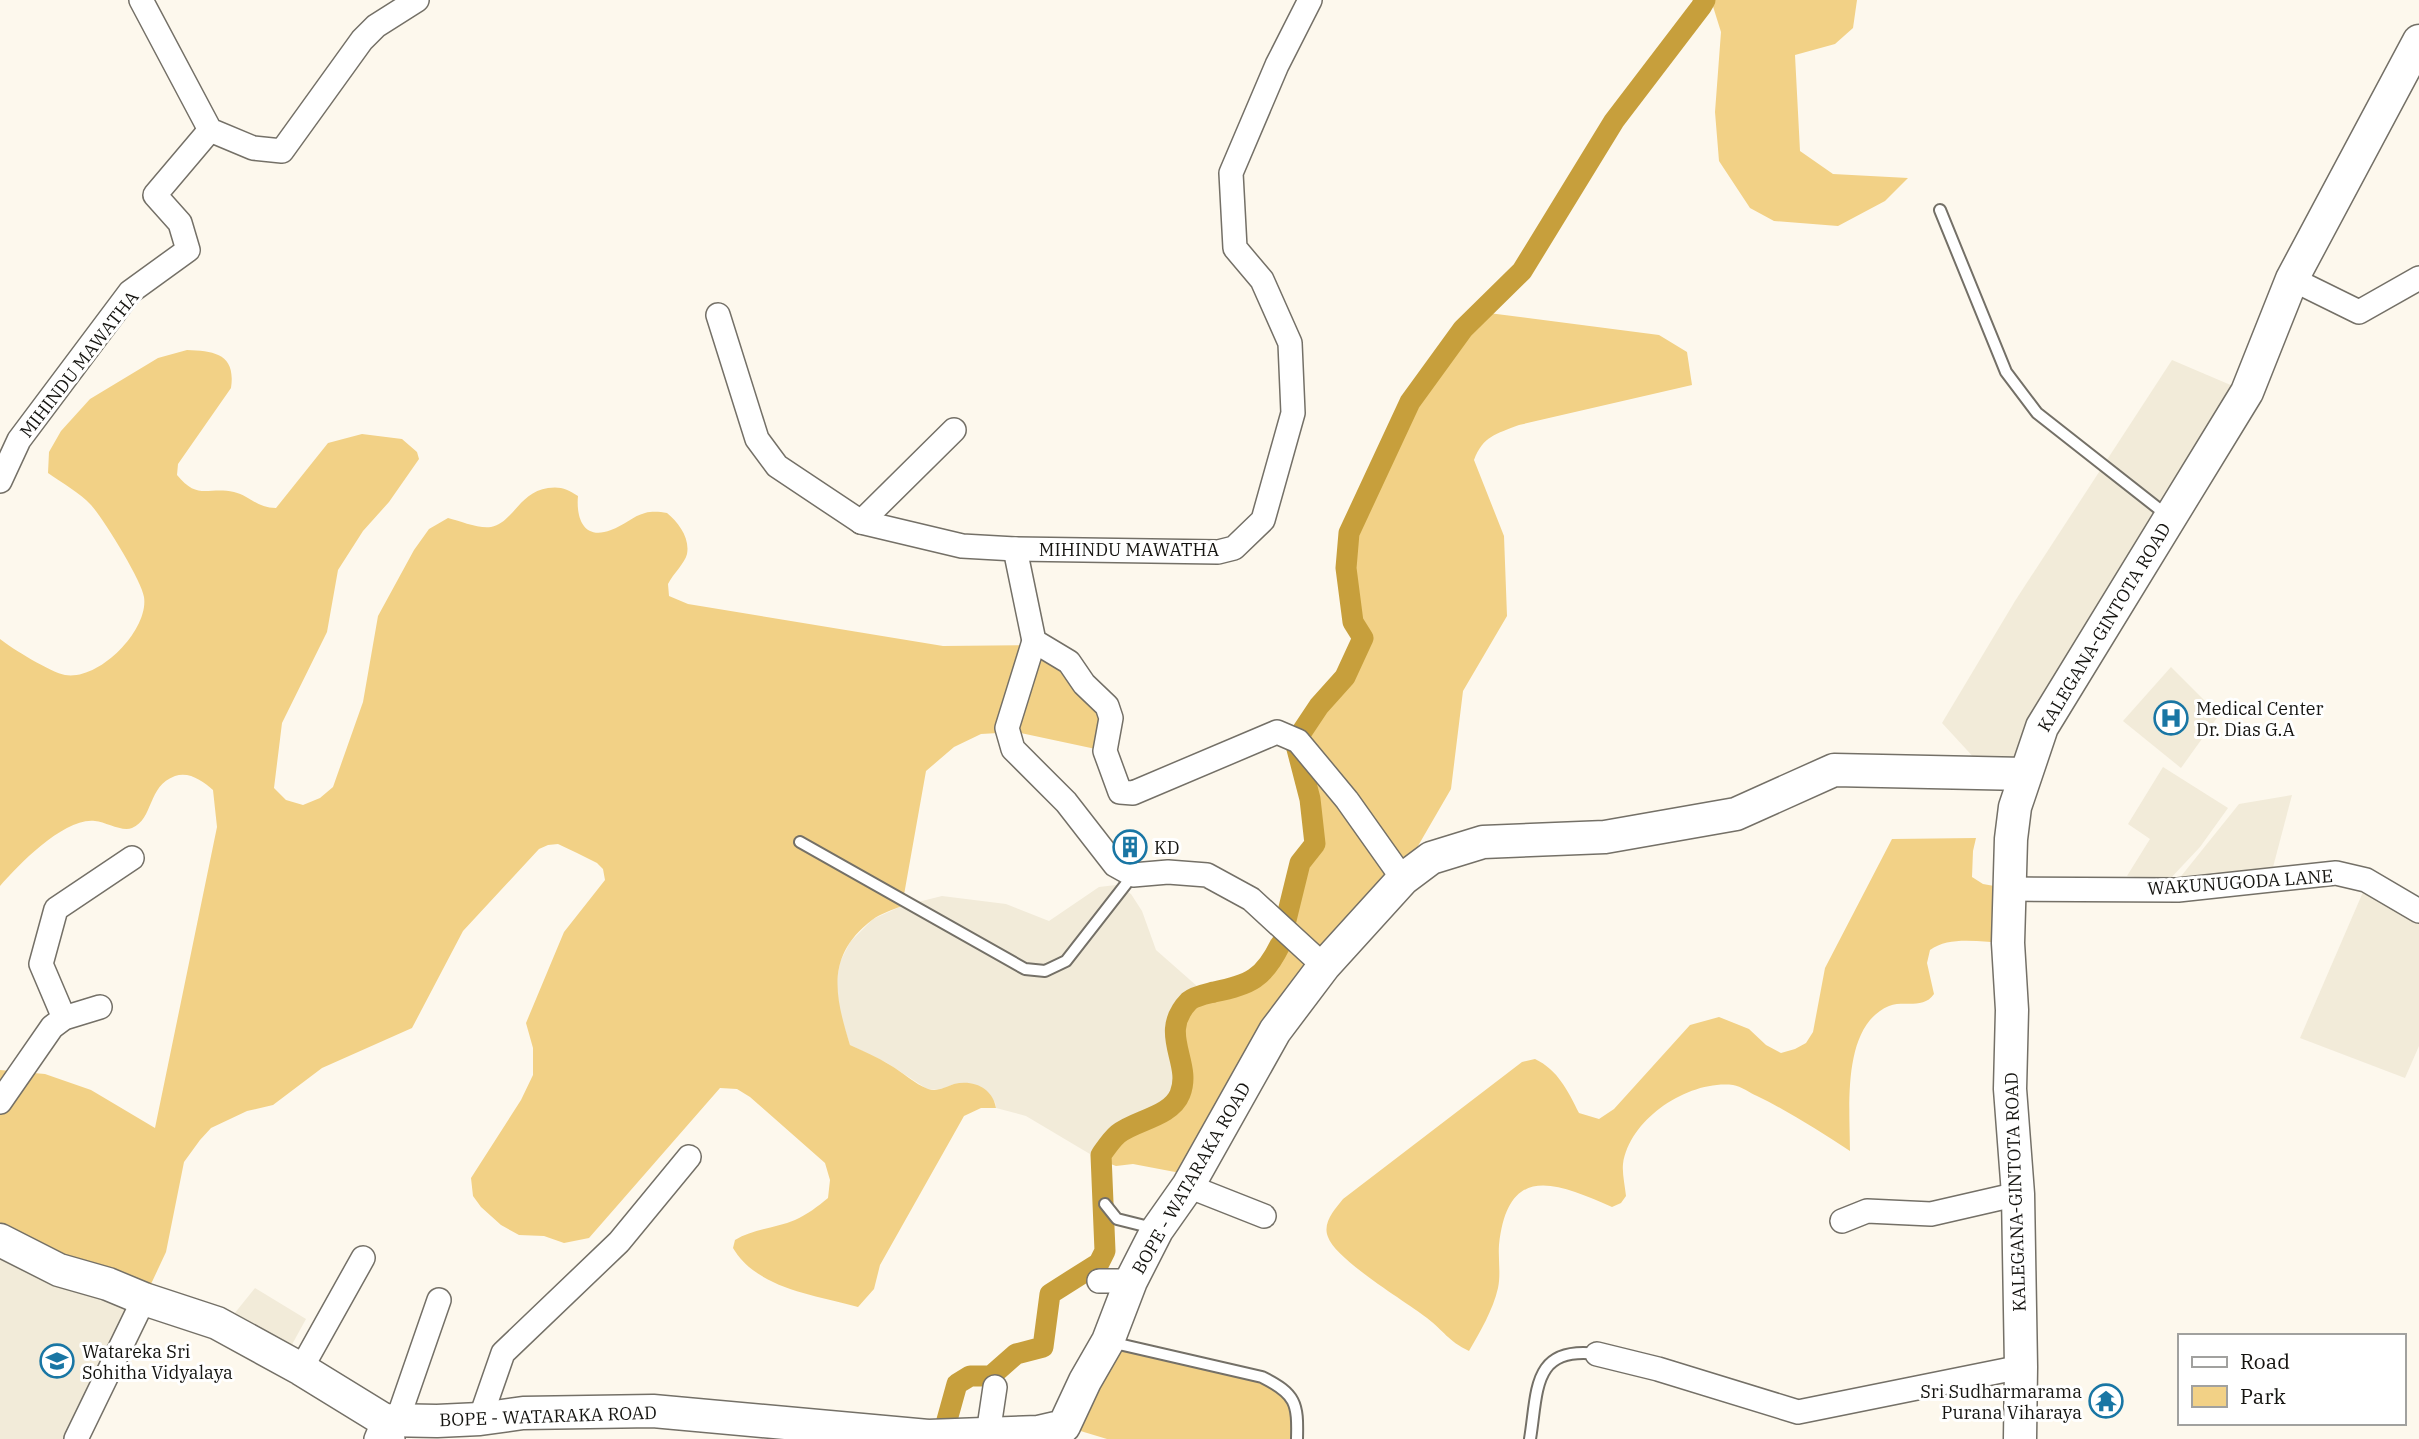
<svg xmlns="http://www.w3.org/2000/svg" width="2419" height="1439" viewBox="0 0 2419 1439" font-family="'IBM Plex Serif',serif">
	<rect width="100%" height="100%" fill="#fdf8ed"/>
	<!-- built -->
	<g fill="#f2ebd9">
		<path d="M2172 360 2247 392 2025 774H1989L1942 723 2015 601Z"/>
		<path d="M2171 667 2219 715 2181 768 2123 721Z"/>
		<path d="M2163 767 2228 808 2200 847 2168 881 2127 876 2150 839 2128 824Z"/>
		<path d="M2292 795 2272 871 2178 880 2239 804Z"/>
		<path d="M1116 885 1131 894 1142 911 1156 950 1206 994 1191 999 1174 1031 1183 1078 1180 1095 1164 1110 1148 1121 1119 1133 1105 1148 1100 1160 1026 1116 996 1108 995 1102 954 1084 941 1090 927 1089 887 1063 850 1045 840 1014 836 985 840 962 850 942 873 919 902 906 942 896 1006 904 1049 921 1099 887Z"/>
		<path d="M2363 892 2419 916V1046L2405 1078 2300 1038Z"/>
		<path d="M0 1240 144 1299 76 1439H0Z"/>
		<path d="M255 1288 306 1319 289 1350 230 1319Z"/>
	</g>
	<!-- green -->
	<g fill="#f2d186">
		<path d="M1711 0H1857L1853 28 1835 44 1795 55 1800 151 1833 174 1908 178 1885 201 1838 226 1774 221 1750 208 1719 161 1715 112 1721 32Z"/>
		<path d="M1481 312 1659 335 1687 352 1692 385 1519 425C1496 434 1483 436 1474 460L1504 536 1507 616 1463 691 1451 789 1400 877 1191 1175 1133 1164 1116 1166 1100 1160C1106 1122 1165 1125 1180 1095 1191 1071 1167 1042 1179 1016 1181 1011 1187 1002 1191 999 1196 995 1206 994 1212 993 1231 989 1257 983 1269 967 1284 948 1276 921 1283 899 1289 879 1302 860 1315 844L1310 799 1294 743 1319 706 1345 677 1363 638 1353 622 1346 568 1349 533 1410 402 1463 329Z"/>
		<path d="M187 350C215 351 236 354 231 388L178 464 177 475C198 501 208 486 234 492 250 496 257 508 276 508L328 443 362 434 402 439 417 452 419 459 389 502 363 531 338 570 327 632 282 723 274 788 286 800 303 805 320 798 333 787 363 702 378 616 414 550 429 529 448 518C460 521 479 529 491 527 513 523 519 492 548 488 560 486 568 489 578 496 576 517 583 541 611 530 623 526 633 516 645 513 653 511 660 512 667 513 679 523 690 538 687 554 685 563 673 574 668 584L669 596 688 604 943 646 1037 645 1107 706 1105 751 1016 732 981 734 954 747 926 771 902 906C892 910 880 914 872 920 825 956 835 996 850 1045 863 1051 877 1057 890 1065 902 1072 915 1084 928 1089 938 1092 945 1087 954 1084 973 1079 993 1088 996 1108H981L964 1116 880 1265 874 1289 858 1307C816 1295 757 1289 733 1248L735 1240C753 1229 776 1228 795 1220 808 1214 817 1207 828 1198L830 1180 825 1163 750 1097 737 1089 720 1088 589 1238 564 1243 544 1236 519 1235 501 1225 481 1207 473 1196 471 1178 521 1100 533 1075V1048L526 1023 564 932 605 880 603 869 597 863 577 853 558 844 548 845 539 849 463 931 412 1028 322 1068 273 1105 247 1111 211 1128 200 1140 184 1162 166 1252 144 1299 0 1240V1070L45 1074 91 1090 155 1128 217 827 213 790C203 781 189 771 175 776 147 786 154 819 132 828 122 832 106 822 95 821 65 817 19 864 0 886V639C11 648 52 673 65 675 99 681 149 630 144 597 142 581 103 518 91 505 80 493 62 483 48 473L49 452 61 431 90 399 158 358Z"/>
		<path d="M1976 838 1973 851 1972 877 1983 884 2011 889 2008 943C1983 943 1951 935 1930 950L1927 963 1934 994C1923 1010 1904 1000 1889 1006 1841 1026 1850 1109 1850 1151 1819 1131 1790 1112 1757 1096 1750 1093 1741 1086 1733 1085 1689 1080 1630 1118 1623 1164 1622 1173 1625 1186 1626 1196L1621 1203 1612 1207C1555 1182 1508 1163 1499 1245 1498 1259 1501 1274 1498 1288 1493 1310 1480 1332 1469 1351 1448 1341 1444 1331 1427 1318 1405 1301 1336 1260 1328 1237 1322 1223 1335 1209 1343 1199L1522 1062 1535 1059C1558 1070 1568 1091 1579 1113L1599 1119 1614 1109 1690 1025 1719 1017 1749 1029 1766 1045 1781 1053 1795 1049 1806 1043 1813 1032 1825 968 1892 839Z"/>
		<path d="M1108 1341 1262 1377 1298 1409 1297 1439H1107L1064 1426Z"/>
	</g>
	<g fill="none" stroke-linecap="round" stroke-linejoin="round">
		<!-- canal -->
		<g stroke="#c79f3c" stroke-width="21">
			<path d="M1301 733 1319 706 1345 677 1363 638 1353 622 1346 568 1349 533 1410 402 1463 329 1522 271 1614 121 1701 7 1705 0"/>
			<path d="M1286 920 1300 863 1315 844 1310 799 1296 745"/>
			<path d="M947 1420 957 1384 970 1376H991L1016 1354 1043 1347 1050 1294 1099 1263 1105 1251 1101 1155C1106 1148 1111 1140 1118 1134 1135 1120 1171 1117 1180 1094 1193 1062 1157 1034 1189 1001 1195 996 1206 994 1214 992 1250 985 1264 978 1280 945"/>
		</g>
		<defs>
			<g id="lane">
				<path d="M1940 210 2006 372 2037 413 2168 516"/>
				<path d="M800 842 1025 969 1045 971 1066 961 1133 875"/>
				<path d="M1105 1204 1117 1219 1153 1228"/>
				<path d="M1110 1342 1262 1377C1296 1394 1298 1403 1297 1439"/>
				<path d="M1530 1439C1538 1390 1532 1346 1597 1354"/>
			</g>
			<g id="street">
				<path d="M141 0 210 130 253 148 282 151 362 40 376 26 417 0"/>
				<path d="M2292 279 2359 312 2419 278"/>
				<path d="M718 315 757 439 777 466 861 522 962 546 1015 549 1218 552 1234 548 1263 520 1293 413 1290 343 1262 280 1235 248 1231 173 1277 65 1310 0"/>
				<path d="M0 481 19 440 130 292 188 250 180 223 155 195 210 130"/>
				<path d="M861 522 954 430"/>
				<path d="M1015 549 1034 641 1069 662 1084 684 1107 706 1111 718 1105 751 1120 792 1133 793 1277 732 1298 741 1347 800 1403 879"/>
				<path d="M1034 641 1007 728 1013 749 1066 802 1115 865 1133 875 1168 872 1207 875 1251 899 1324 966"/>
				<path d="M2011 889 2178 890 2336 873 2366 880 2419 911"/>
				<path d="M64 1018 41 964 56 909 132 858"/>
				<path d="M0 1102 52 1027 64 1018 100 1007"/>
				<path d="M1188 1186 1264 1216"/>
				<path d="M1842 1221 1867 1211 1931 1214 2018 1194"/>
				<path d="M1099 1281H1131"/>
				<path d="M1597 1354 1658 1369 1798 1412 2021 1367"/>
				<path d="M301 1369 363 1258"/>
				<path d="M480 1419 503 1353 619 1242 689 1157"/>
				<path d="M397 1421 439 1300"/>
				<path d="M988 1434 995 1387"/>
				<path d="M76 1439 144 1299"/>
				<path d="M376 1439 384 1420 393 1439"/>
			</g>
			<g id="secondary">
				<path d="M0 1240 59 1270 108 1284 144 1299 217 1323 301 1369 384 1420 437 1421 480 1419 523 1413 653 1411 928 1436 1038 1432 1064 1426 1085 1381 1108 1341 1131 1281 1157 1230 1188 1186 1275 1031 1324 966 1403 879 1431 858 1483 842 1605 837 1736 814 1834 770 2025 774"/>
				<path d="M2020 1439 2021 1367 2018 1194 2010 1089 2012 1010 2008 943 2011 839 2015 807 2042 727 2247 392 2292 279 2419 41"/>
			</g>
		</defs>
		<!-- lane casing -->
		<use href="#lane" stroke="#747067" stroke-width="14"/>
		<!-- street casing -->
		<use href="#street" stroke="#747067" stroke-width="26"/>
		<!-- secondary casing -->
		<use href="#secondary" stroke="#747067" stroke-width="35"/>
		<!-- lane -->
		<use href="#lane" stroke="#fff" stroke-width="10"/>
		<!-- street -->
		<use href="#street" stroke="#fff" stroke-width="23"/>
		<!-- secondary -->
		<use href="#secondary" stroke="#fff" stroke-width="32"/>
	</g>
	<!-- icons -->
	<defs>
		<symbol id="hospital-ring" viewBox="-11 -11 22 22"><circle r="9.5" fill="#fff" stroke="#1976a4" stroke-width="1.5"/><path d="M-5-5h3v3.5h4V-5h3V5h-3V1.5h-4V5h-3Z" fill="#1976a4"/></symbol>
		<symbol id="building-ring" viewBox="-11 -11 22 22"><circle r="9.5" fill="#fff" stroke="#1976a4" stroke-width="1.5"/><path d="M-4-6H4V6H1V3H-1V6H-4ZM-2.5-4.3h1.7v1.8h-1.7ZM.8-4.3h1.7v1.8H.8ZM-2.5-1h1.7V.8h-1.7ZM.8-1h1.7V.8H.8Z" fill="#1976a4"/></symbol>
		<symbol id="school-ring" viewBox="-11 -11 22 22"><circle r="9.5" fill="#fff" stroke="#1976a4" stroke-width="1.5"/><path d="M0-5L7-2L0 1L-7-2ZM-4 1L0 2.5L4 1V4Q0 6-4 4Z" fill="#1976a4"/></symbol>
		<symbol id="temple-ring" viewBox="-11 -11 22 22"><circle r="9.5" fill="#fff" stroke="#1976a4" stroke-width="1.5"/><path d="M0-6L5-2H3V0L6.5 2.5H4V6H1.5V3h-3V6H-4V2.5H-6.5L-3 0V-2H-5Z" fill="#1976a4"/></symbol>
	</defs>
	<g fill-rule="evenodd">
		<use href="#hospital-ring" x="2152" y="699" width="38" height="38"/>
		<use href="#building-ring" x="1111" y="828" width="38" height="38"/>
		<use href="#school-ring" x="38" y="1342" width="38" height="38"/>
		<use href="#temple-ring" x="2087" y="1382" width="38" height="38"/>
	</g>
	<g text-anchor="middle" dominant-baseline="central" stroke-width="6" stroke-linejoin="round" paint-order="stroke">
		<!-- street labels -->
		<g font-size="18" fill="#151410" stroke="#fff">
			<text transform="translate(79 364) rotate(-52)">MIHINDU MAWATHA</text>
			<text x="1129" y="549">MIHINDU MAWATHA</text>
			<text transform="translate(2104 627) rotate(-59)">KALEGANA-GINTOTA ROAD</text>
			<text transform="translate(2240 882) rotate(-4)">WAKUNUGODA LANE</text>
			<text transform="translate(1191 1178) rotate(-60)">BOPE - WATARAKA ROAD</text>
			<text transform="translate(2015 1192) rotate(-92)">KALEGANA-GINTOTA ROAD</text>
			<text transform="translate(548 1416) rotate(-2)">BOPE - WATARAKA ROAD</text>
		</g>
		<!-- poi labels -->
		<g font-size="18" fill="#151410" stroke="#fff" text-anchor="start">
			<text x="2196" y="708">Medical Center<tspan x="2196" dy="21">Dr. Dias G.A</tspan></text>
			<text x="1154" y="847">KD</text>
			<text x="82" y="1351">Watareka Sri<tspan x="82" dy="21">Sohitha Vidyalaya</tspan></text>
			<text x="2082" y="1391" text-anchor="end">Sri Sudharmarama<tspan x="2082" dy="21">Purana Viharaya</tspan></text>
		</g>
	</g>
	<!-- legend -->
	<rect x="2178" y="1334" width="228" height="91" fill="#ffffff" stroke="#a1a19f" stroke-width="2"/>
	<rect x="2192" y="1357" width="35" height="10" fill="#ffffff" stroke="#a1a19f" stroke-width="2"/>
	<text x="2240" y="1369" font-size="21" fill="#151410">Road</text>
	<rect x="2192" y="1386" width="35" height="21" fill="#f2d186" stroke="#a1a19f" stroke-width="2"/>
	<text x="2240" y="1404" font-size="21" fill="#151410">Park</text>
</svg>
